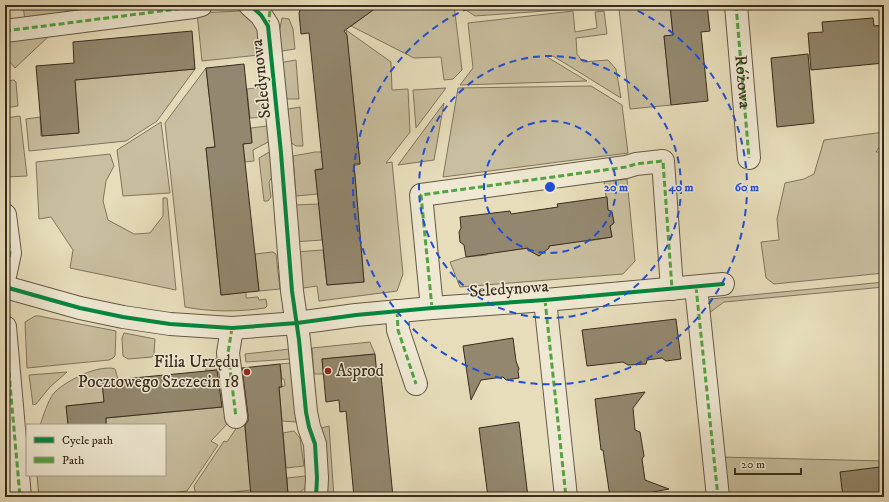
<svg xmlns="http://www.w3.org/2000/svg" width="889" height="502" viewBox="0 0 889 502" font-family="'IM FELL DW Pica',serif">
	<rect width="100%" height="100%" fill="#e7ddbb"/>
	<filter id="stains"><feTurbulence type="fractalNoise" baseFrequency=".005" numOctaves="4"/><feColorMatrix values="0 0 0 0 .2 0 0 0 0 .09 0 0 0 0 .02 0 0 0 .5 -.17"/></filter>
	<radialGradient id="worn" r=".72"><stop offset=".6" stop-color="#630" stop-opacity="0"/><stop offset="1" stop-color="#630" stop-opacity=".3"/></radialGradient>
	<!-- green -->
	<g fill="#c9bfa0" stroke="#80755e">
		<path d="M23 5H122L25 21Z"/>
		<path d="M380 5H454L462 70 453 79 444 80 441 57 414 58 351 26Z"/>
		<path d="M465 5H616L615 6 475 16 466 10Z"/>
		<path d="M622 5H670L673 35 664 36 671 105 630 109 619 9Z"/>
		<path d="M240 11C256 17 265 38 259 55L202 61 197 13Z"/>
		<path d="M573 11 575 32 597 28 595 12 604 11 607 34 576 38 577 54 583 62 608 60 616 69 621 98 553 56 547 57 587 81 460 85 473 68 468 23Z"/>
		<path d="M282 18 289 19 293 29 295 49 282 51 279 48 278 38Z"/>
		<path d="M346 30 391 62 392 90 408 89 410 132 386 163 392 162 403 274 397 291 319 301 317 286 296 289 294 252 323 250 327 285 364 282 354 166 360 164Z"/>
		<path d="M49 36 15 68 5 56V38Z"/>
		<path d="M296 60 299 99H288L283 96 280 67 284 62Z"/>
		<path d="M73 63 76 80 195 69 157 121 126 141 29 151 26 119 40 117 41 136 79 133Z"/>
		<path d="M206 68 215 147 206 148 221 295 246 292V298L258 297 259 300 266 299 267 306 265 308C238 312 211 312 185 307L165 123Z"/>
		<path d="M14 80 16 82 18 106 5 108V81Z"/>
		<path d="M591 86 622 105 628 153 443 177 458 88Z"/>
		<path d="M264 87 267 115 266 117 250 118 247 89Z"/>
		<path d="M446 88 416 128 413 90Z"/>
		<path d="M444 103 434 160 398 165Z"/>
		<path d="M300 107 303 146H296L287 140 284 110 288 109Z"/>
		<path d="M20 116 27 176 6 177 5 118Z"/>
		<path d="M161 122 170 193 123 196 117 150Z"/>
		<path d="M267 126 269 127 270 141 253 150 254 161 245 162 243 144 252 142 251 128Z"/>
		<path d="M884 132V140L876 152H880L884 157V273L774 284 766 278 761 242 779 240 777 219 785 183 804 179 814 174 824 140Z"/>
		<path d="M271 151 273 175 269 182 271 197 268 201H264L259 158Z"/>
		<path d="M315 152H322L323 168 315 170 318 194 296 196 293 156Z"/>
		<path d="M110 154 114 166 106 181 103 201 108 220 134 234 150 233 163 216V198H167L176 290 70 268 73 250 51 217 39 219 36 162Z"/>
		<path d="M627 179 635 261 623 274 460 287 450 262 466 257 487 255 490 250 497 252 528 248V251L533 250 537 255 544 252 543 249 549 247V246L585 238 589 241 612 237 610 226 614 223 612 212 608 210 604 182Z"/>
		<path d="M319 204 322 240 293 242 294 205Z"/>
		<path d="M273 252 276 254 280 289 259 291 255 254Z"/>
		<path d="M884 282V287L724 302 705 316 704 305 710 299Z"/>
		<path d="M35 316H39L116 331 115 356 113 358 109 360 27 368 25 322Z"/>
		<path d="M124 333 155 339 154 354 152 357 128 359 123 356 122 338Z"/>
		<path d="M370 342 375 354 322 359 323 374H314L312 348Z"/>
		<path d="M290 349 291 359 246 362 245 354Z"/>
		<path d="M218 358 229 423 227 424 211 441 218 445 187 491 136 497H81L80 495 39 497 37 475H165V425H106V418L223 407 219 370 206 371 205 361 208 360Z"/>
		<path d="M291 363 296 422 282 421 279 387 285 386 284 379H282L280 364Z"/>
		<path d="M111 368 115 369 118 379 102 381 104 402 67 406 68 425H40C44 415 47 402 54 393 61 385 81 374 92 371 98 369 104 368 111 368Z"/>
		<path d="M67 372 50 387 36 404 33 405 29 375Z"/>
		<path d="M244 419 251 490 196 496 194 486 224 441 227 442 237 427Z"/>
		<path d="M329 426 334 497H325L321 428Z"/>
		<path d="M294 431 300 438 304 466 286 468 283 433Z"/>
		<path d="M719 457 884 461V497H723Z"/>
		<path d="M306 476V487L294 497H273V496L288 494 287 478Z"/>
	</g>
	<!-- building -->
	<g fill="#93886f" stroke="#382b1d">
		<path d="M302 5H380L344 31 347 35 360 164H354L364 282 327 285 315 170 323 169 309 33 301 34 299 13Z"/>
		<path d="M670 5H707L710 31 701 32 708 101 671 105 664 36 673 35Z"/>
		<path d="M873 18 874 26 884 25V63L811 70 808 33 823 32 822 22Z"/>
		<path d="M192 31 195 69 75 80 79 133 42 136 36 66 74 63 73 42Z"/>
		<path d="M808 54 814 123 777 127 771 58Z"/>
		<path d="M244 64 252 143 243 144 259 291 221 295 206 148 215 147 206 68Z"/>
		<path d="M607 197 608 210 612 212 614 223 610 226 612 237 549 246V248L539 256 528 250V248L466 257 464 245 460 242 459 232 461 228 460 217 510 211 511 214 558 207 557 204Z"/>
		<path d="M676 319 681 359 666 361 662 358 647 360 646 364 628 365 623 362 587 366 582 330Z"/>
		<path d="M513 338 516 361 519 369 518 371 519 378 506 380 503 377 481 380 471 400 463 346Z"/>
		<path d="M375 354 377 376 381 375 393 497H354L346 411 340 412 339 400 326 402 322 359Z"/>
		<path d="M280 364 282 387H279L288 494 251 497 245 425 248 421V415L242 368Z"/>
		<path d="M217 370 222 407 106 418V425H68L66 406 104 402 102 381Z"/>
		<path d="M645 392 633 408 635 430 640 432 644 456 642 459 645 480 669 489 648 493 649 497H610L603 450H601L595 399Z"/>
		<path d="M519 422 528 497H488L479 428Z"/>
		<path d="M880 467 883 492 843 497 840 472Z"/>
	</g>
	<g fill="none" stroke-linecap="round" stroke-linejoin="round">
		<defs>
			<g id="street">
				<path d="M250 5 261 15 268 26 281 153 292 291 299 340 306 412 309 427 315 444 317 478 316 497"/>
				<path d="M736 5 749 158"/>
				<path d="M5 31 193 7 201 5"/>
				<path d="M5 215 10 253 5 276"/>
				<path d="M5 287 80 308 123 317 170 324 232 328 297 323 356 315 432 308 545 300 723 284"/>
				<path d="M696 287 718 497"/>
				<path d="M545 300 566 497"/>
				<path d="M432 308 421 195 626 167 636 164 663 161 672 289"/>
				<path d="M397 311 398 330 416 384"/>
				<path d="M5 327 20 497"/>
				<path d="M232 328 228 353 236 417"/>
			</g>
		</defs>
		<!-- street casing -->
		<use href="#street" stroke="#645844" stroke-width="24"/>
		<!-- street -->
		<use href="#street" stroke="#efe9d3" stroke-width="22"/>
		<!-- quiet -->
		<g stroke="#53a441" stroke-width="3" stroke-dasharray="6 3" stroke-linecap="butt">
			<path id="s1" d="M736 5 749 158"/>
			<path d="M268 26 270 11 273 5"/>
			<path d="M5 31 193 7 201 5"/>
			<path d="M5 81 8 75"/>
			<path d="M5 215 10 253 5 276"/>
			<path d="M696 287 718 497"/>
			<path d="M545 300 566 497"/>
			<path d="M432 308 421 195 626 167 636 164 663 161 672 289"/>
			<path d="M397 311 398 330 416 384"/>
			<path d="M5 327 20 497"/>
			<path d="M232 328 228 353 236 417"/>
		</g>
		<defs>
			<g id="cycleway">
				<path d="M250 5 261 15 268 26 281 153 292 291 299 340 306 412 309 427 315 444 317 478 316 497"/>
				<path d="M5 287 80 308 123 317 170 324 232 328 297 323 356 315 432 308 545 300 723 284"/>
			</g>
		</defs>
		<!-- cycleway casing -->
		<use href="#cycleway" stroke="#efe9d3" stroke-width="6"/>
		<!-- cycleway -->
		<use href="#cycleway" stroke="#00873e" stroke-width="4"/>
	</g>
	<!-- distance rings -->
	<g fill="none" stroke="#1d4ed8" stroke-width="2" stroke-dasharray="7 5">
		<circle cx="550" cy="187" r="66"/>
		<circle cx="550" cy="187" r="131"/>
		<path d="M627 6A197 197 0 1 1 473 6"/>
	</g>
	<!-- markers -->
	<g fill="#8f2418" stroke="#efe9d3" stroke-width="1.5">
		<circle cx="328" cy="371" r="4"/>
		<circle cx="247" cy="372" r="4"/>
	</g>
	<g text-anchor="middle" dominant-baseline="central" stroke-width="3" stroke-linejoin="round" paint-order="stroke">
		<!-- street labels -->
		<g font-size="17" fill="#382b1d" stroke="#efe9d3">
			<text transform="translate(261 79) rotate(-96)">Seledynowa</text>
			<text stroke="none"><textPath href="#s1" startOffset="77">Różowa</textPath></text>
			<text transform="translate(509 289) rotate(-4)">Seledynowa</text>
		</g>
		<!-- poi labels -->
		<g font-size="17" fill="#382b1d" stroke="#efe9d3" text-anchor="end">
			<text x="239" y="362">Filia Urzędu<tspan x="239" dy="20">Pocztowego Szczecin 18</tspan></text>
			<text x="336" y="371" text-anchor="start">Asprod</text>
		</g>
	</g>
	<circle cx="550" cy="187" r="6" fill="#1d4ed8" stroke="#efe9d3" stroke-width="2"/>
	<g font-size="12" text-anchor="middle" font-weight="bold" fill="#1d4ed8" stroke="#efe9d3" stroke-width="3" stroke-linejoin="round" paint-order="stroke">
		<text x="616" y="191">20 m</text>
		<text x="681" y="191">40 m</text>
		<text x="747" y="191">60 m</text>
	</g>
	<!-- margin -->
	<rect width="889" height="502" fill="none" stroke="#e7ddbb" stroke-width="20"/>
	<rect x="6" y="6" width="877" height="490" fill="none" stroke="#382b1d" stroke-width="2"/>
	<rect x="10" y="10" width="869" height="482" fill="none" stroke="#382b1d"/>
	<!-- legend -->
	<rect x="26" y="424" width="140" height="52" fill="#efe9d3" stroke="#a69d8a"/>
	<rect x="34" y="437" width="20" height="6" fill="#00873e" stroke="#a69d8a"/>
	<text x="62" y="444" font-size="12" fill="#382b1d">Cycle path</text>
	<rect x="34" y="457" width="20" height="6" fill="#53a441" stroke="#a69d8a"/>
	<text x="62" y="464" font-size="12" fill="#382b1d">Path</text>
	<!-- scale -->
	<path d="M735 468v6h66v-6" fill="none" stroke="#382b1d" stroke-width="2"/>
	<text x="741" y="468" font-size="12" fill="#382b1d" stroke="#efe9d3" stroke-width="3" paint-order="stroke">20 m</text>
	<rect width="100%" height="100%" filter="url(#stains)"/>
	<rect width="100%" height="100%" fill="url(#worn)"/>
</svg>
